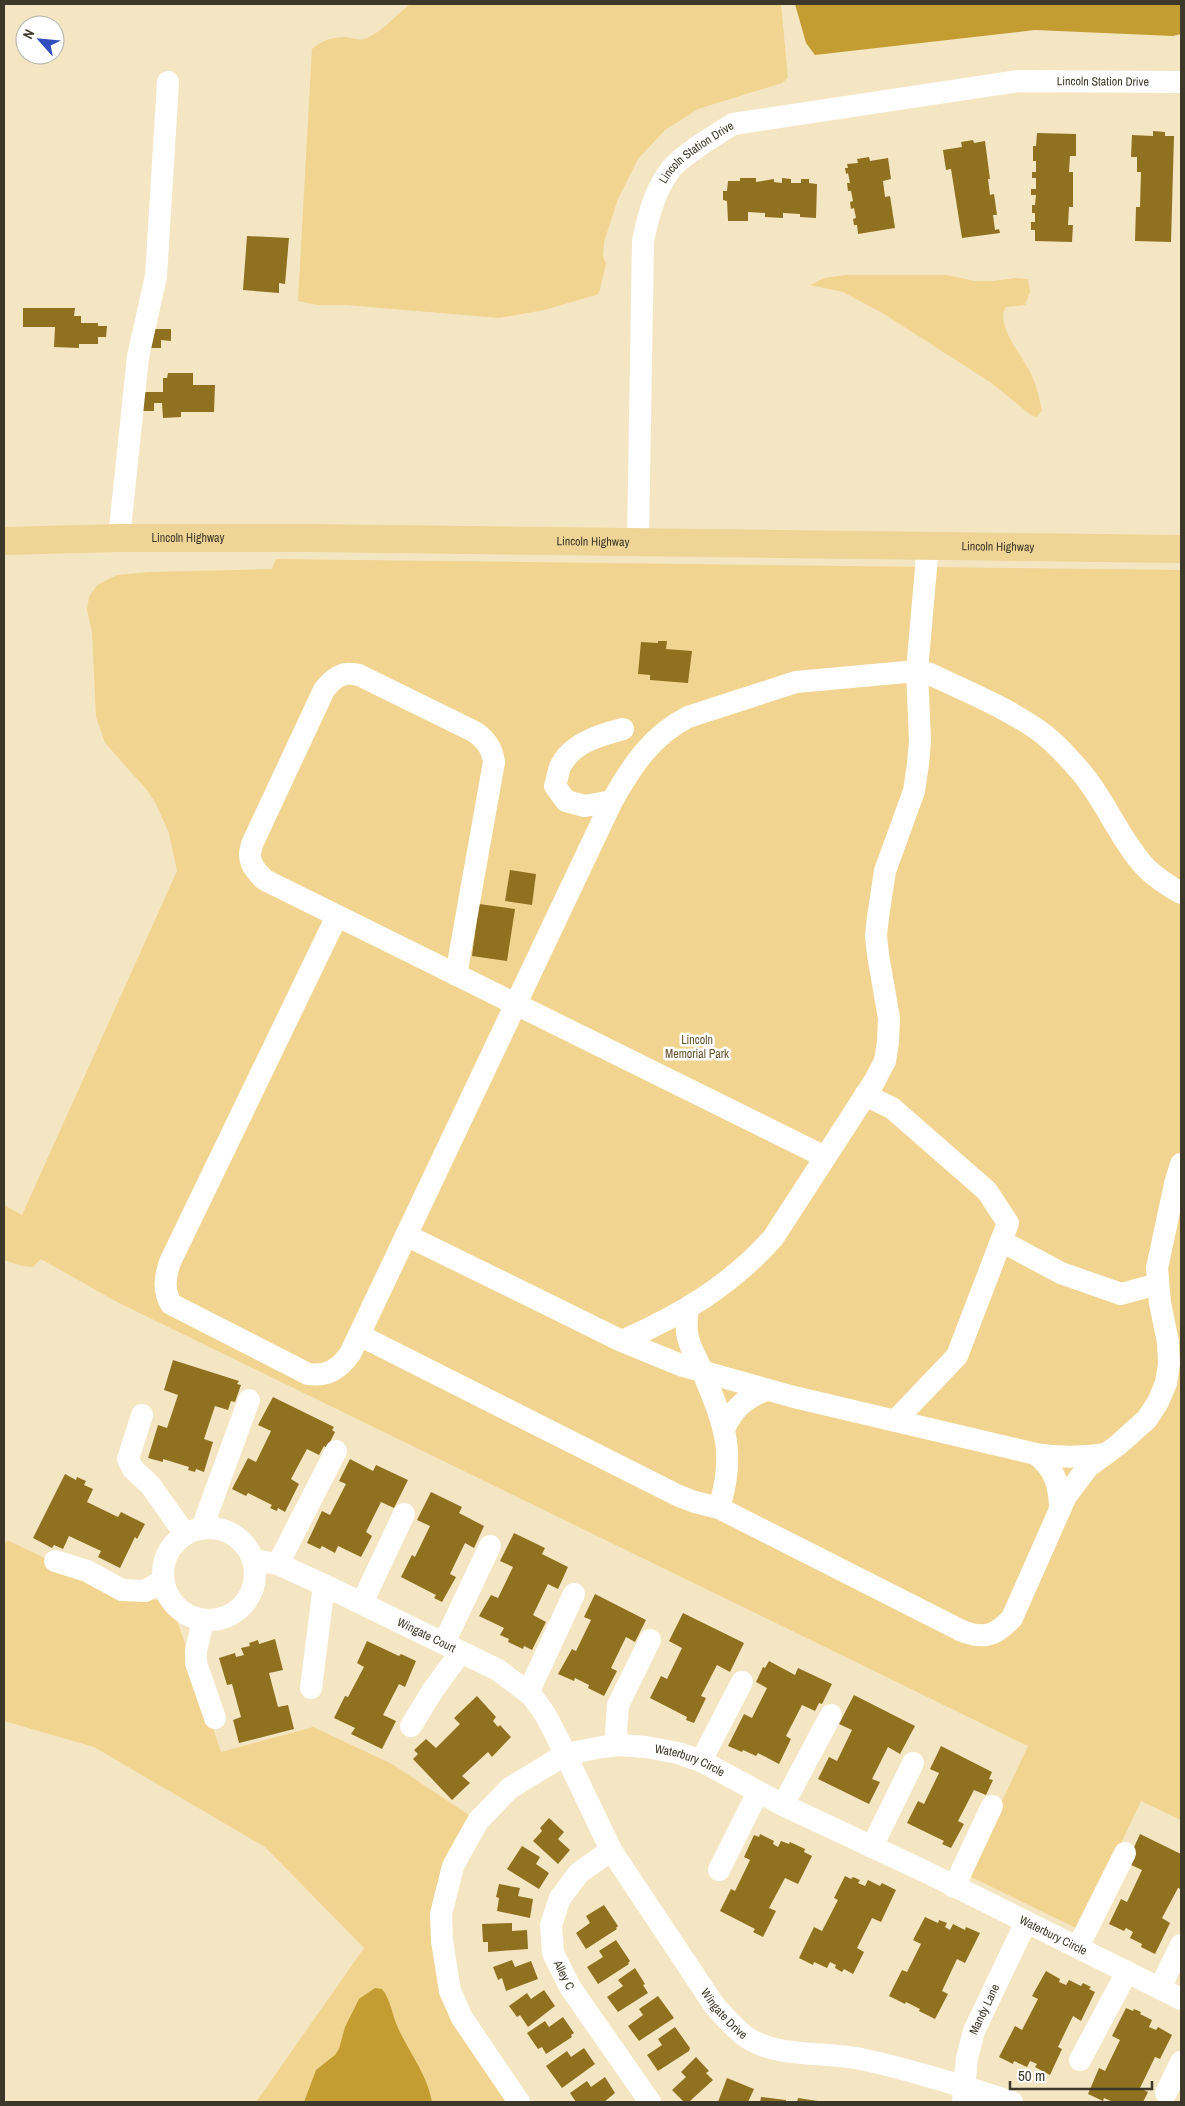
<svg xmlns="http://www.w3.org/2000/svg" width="1185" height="2106" viewBox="0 0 1185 2106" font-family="'Archivo Narrow',sans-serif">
	<rect width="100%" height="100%" fill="#f5e6c3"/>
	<!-- green -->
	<g fill="#f1d490">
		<path d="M411 4H781L788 78 782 83 698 109 665 130 638 159 618 199 604 242 603 256 606 264 599 293 596 295 544 310 499 318 346 305H317L298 301 312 49C321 41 332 37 345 37 351 37 358 41 364 39 381 34 396 14 411 4Z"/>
		<path d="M846 275H947L975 281H992L1016 278 1028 279 1030 292 1025 305 1006 307C994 325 1025 359 1032 376 1037 387 1039 398 1042 410L1037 417 1031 415 990 382 884 314 843 292 810 285 824 278Z"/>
		<path d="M276 559 1181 570V1820L1141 1801 1080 1930 967 1875 1028 1746 117 1302 41 1259 33 1267 22 1266 4 1260V1205L22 1215 177 871 169 833 156 804 147 790 105 743 96 717 92 632 87 610 89 597 97 585 117 575 150 572 272 569Z"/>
		<path d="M7 1540 125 1596 171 1602 221 1752 313 1727 392 1764 478 1821 453 1866 445 1966 519 2102H256L364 1948 265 1847 94 1747 4 1721V1546Z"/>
	</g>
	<!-- water -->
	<g fill="#c49d32">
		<path d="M795 4H1181V34L1173 36 1035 30 815 55 806 43Z"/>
		<path d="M375 1988 382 1989C391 2000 392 2015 398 2028 410 2054 427 2074 432 2102H304L316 2070 335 2055 339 2049 345 2027 359 1999Z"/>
	</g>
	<!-- building -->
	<g fill="#8f7120">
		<path d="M1153 131 1165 132V136H1174L1171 242 1135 241 1136 207H1140L1141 172H1137V157H1131L1132 135 1153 136Z"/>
		<path d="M1037 133 1076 134V156H1070L1069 172H1073V207H1069L1068 225H1073L1072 242 1035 241V230H1031V222H1035V213H1032V205H1035L1036 195H1031V189H1036V178H1032V172H1036V161H1033V146H1036Z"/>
		<path d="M973 140 974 143 985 141 990 179H988L990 195 994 194 997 215H993L995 230 999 229 1000 233 962 238 951 169 946 170 943 150 962 147 961 142Z"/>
		<path d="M869 157 870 161 888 158 891 179 883 181 885 197 890 196 895 228 858 234 857 225H854L853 219 856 218 854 208 851 209 850 202 853 201 851 191H848L847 183H850L848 173 846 174 845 168H848L847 164 858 163 857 159Z"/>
		<path d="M740 178H756V182L774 179V182L782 183V178L791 179V183H801V179H809V183L817 184 816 218 800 217V214L783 213V218L765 217V213L748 212V221H728L727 201 723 200V191H727L728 181H740Z"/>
		<path d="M247 236 289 238 285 284 279 283V293L243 290Z"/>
		<path d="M23 308H75L74 316H81V323H98V326H107L106 337H98V344H79V348L54 347 55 327H23Z"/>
		<path d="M149 329H171V341L161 340V348H148Z"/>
		<path d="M168 373H193V385H215L214 412H181V417L163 418 162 403H154V411H143V392H163V378H167Z"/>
		<path d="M658 641H667L666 649 692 651 688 683 650 680V675L638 674 641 642 658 643Z"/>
		<path d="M510 870 536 874 532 905 505 901Z"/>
		<path d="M479 904 515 909 507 961 472 956Z"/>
		<path d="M173 1360 239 1381 237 1384 241 1385 235 1402 231 1401 228 1410 215 1406 204 1439 213 1442 204 1472 196 1469 195 1472 188 1470 189 1467 163 1459V1462L148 1458 158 1425 167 1428 178 1395 164 1390Z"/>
		<path d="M273 1397 334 1427 332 1430 335 1432 327 1448 324 1446 319 1455 307 1449 291 1479 299 1484 285 1512 278 1508 277 1511 270 1508 272 1505 248 1493 246 1496 232 1489 248 1458 256 1462 271 1431 258 1425Z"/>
		<path d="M350 1459 373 1471 376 1465 408 1480 394 1508 381 1502 366 1532 372 1536 361 1557 338 1546 335 1553 322 1546 320 1549 307 1543 322 1511 330 1515 346 1484 339 1481Z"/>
		<path d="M65 1474 76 1480 77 1477 86 1481 84 1485 93 1489 87 1502 118 1517 121 1512 145 1524 137 1539 135 1537 120 1568 98 1557 101 1551 69 1536 63 1549 54 1545 52 1548 33 1538Z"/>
		<path d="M431 1492 462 1507 459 1513 484 1526 474 1548 465 1543 450 1574 456 1577 442 1602 434 1598 436 1595 401 1577 412 1555 415 1557 430 1526 417 1520Z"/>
		<path d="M514 1533 545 1548 542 1554 568 1567 558 1589 548 1584 533 1615 546 1622 532 1650 524 1646 523 1649 508 1642 509 1639 500 1635 504 1628 479 1616 491 1595 498 1598 513 1567 500 1561Z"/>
		<path d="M595 1594 646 1620 635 1642 626 1637 611 1668 617 1671 604 1696 588 1688 589 1685 575 1678 574 1681 558 1674 572 1649 576 1651 591 1620 584 1617Z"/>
		<path d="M683 1613 744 1643 730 1672 717 1665 701 1696 706 1698 694 1723 686 1720 687 1717 650 1698 661 1676 667 1679 682 1648 669 1641Z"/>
		<path d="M275 1639 283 1670 269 1673 278 1707 288 1705 294 1729 239 1743 233 1720 241 1717 232 1684 227 1685 219 1658 235 1653 236 1657 244 1655 241 1648 250 1646 249 1643 258 1640 259 1644Z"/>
		<path d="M367 1641 399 1656 401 1654 416 1661 405 1687 399 1684 383 1715 396 1721 382 1749 351 1734 355 1728 334 1718 345 1696 348 1697 364 1667 357 1663Z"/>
		<path d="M769 1661 795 1675 798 1668 832 1684 822 1704 819 1703 815 1711 802 1705 786 1736 791 1739 779 1764 758 1753 756 1756 743 1750 742 1752 728 1746 744 1714 752 1718 767 1688 756 1682 763 1667 765 1668Z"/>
		<path d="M854 1695 915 1726 900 1754 888 1747 872 1779 880 1782 869 1804 818 1779 829 1757 837 1761 852 1730 839 1724Z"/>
		<path d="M477 1696 496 1717 493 1721 498 1727 500 1725 511 1737 492 1757 488 1752 462 1776 470 1783 452 1800 413 1759 418 1754 414 1750 426 1739 436 1748 460 1724 454 1718Z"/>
		<path d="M941 1746 992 1772 989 1779 993 1780 986 1795 974 1790 958 1821 964 1824 951 1848 942 1844 944 1841 907 1823 918 1801 924 1804 939 1773 930 1769Z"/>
		<path d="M549 1818 564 1832 558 1839 570 1850 558 1864 533 1841 542 1831 540 1828Z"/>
		<path d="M760 1834 774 1841 773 1844 778 1847 781 1841 789 1844 790 1842 805 1849 804 1852 812 1856 798 1884 785 1878 769 1908 776 1911 763 1937 753 1932 755 1929 720 1911 731 1889 735 1891 750 1860 744 1857 754 1835 759 1837Z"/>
		<path d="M1140 1834 1181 1854V1889L1178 1888 1162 1918 1170 1923 1155 1954 1141 1947 1142 1944 1130 1938 1133 1932 1126 1928 1124 1931 1109 1924 1121 1899 1127 1902 1142 1870 1129 1864 1131 1854Z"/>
		<path d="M522 1846 540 1857 536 1864 549 1873 539 1889 507 1869Z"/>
		<path d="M845 1876 851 1879 853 1877 860 1880 858 1883 865 1886 868 1880 880 1886 882 1883 896 1890 881 1922 872 1918 857 1948 864 1952 853 1974 844 1969 842 1972 835 1968 836 1965 830 1962 827 1968 814 1962 813 1965 799 1958 814 1927 822 1931 838 1900 834 1898Z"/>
		<path d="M499 1884 520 1888 518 1896 533 1899 530 1918 497 1911 499 1898 496 1897Z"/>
		<path d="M604 1905 618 1926 616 1928 617 1929 586 1949 576 1933 590 1923 586 1916Z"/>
		<path d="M925 1917 938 1923 939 1920 947 1923 945 1927 950 1930 953 1924 965 1930 966 1927 980 1933 965 1963 957 1959 942 1991 948 1994 935 2019 919 2011 920 2009 906 2002 905 2004 889 1996 902 1970 907 1972 921 1944 913 1940Z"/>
		<path d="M512 1923V1931L527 1930 528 1949 488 1952V1942H483L482 1924Z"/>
		<path d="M616 1940 630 1961 628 1963 629 1964 598 1984 587 1967 603 1957 599 1951Z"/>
		<path d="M512 1960 515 1967 531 1961 538 1979 506 1991 502 1978 498 1980 493 1967Z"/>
		<path d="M635 1968 645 1984 643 1985 648 1993 618 2012 607 1997 623 1986 618 1980Z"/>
		<path d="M1046 1971 1060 1979 1059 1982 1066 1985 1069 1980 1081 1986 1083 1983 1091 1987 1089 1989 1095 1992 1081 2021 1073 2016 1058 2047 1062 2049 1050 2075 1035 2067 1037 2064 1030 2061 1027 2067 1014 2061 1013 2064 999 2057 1015 2026 1022 2030 1038 1999 1032 1996Z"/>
		<path d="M544 1990 555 2006 528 2027 520 2015 517 2017 509 2006 527 1993 531 1999Z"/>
		<path d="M658 1996 674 2018 639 2041 628 2026 643 2015 639 2009Z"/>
		<path d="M1126 2008 1133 2011 1134 2009 1141 2012 1140 2014 1152 2020 1149 2027 1156 2030 1158 2027 1172 2035 1160 2059 1155 2057 1140 2088 1148 2092 1143 2102H1113L1104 2098 1103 2101 1088 2094 1099 2068 1105 2071 1120 2040 1112 2036Z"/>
		<path d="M563 2017 574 2033 571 2035 572 2037 546 2054 542 2047 538 2049 527 2033 545 2021 549 2027Z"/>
		<path d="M675 2027 690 2048 689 2051 658 2071 647 2055 662 2045 658 2039Z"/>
		<path d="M584 2048 595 2064 562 2088 546 2066 567 2051 571 2057Z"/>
		<path d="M696 2057 709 2071 706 2073 713 2080 690 2101 684 2102 672 2090 686 2077 681 2072Z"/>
		<path d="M605 2077 615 2093 604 2102H576L570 2093 587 2081 591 2087Z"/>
		<path d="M727 2078 754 2089 748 2102H718Z"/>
		<path d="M761 2097 786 2100V2102H760Z"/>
		<path d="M798 2098 818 2101V2102H797Z"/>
	</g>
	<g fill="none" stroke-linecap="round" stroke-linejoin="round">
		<!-- minor -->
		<g stroke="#fff" stroke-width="22">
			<path d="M119 538 138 357 156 276 168 82"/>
			<path id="s1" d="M638 541 643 241C648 217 655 189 671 169 683 154 716 135 733 124L1019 81 1181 82"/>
			<path d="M612 801 585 806 566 801 555 786C557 780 558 772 560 767 571 743 600 735 623 729"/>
			<path d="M337 916 170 1262C165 1277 163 1290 171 1304L308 1374C327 1377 339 1369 350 1354L612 801C632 766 651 736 688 717L796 682 917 671 930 674C966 691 1005 707 1038 730 1054 741 1068 757 1081 772 1104 799 1117 833 1140 861 1150 874 1167 885 1181 893"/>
			<path d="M456 975 494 762C492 748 486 740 475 732L359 675C343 671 334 677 324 690L253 842C246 859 252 868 265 880 451 973 638 1065 825 1157"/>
			<path d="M865 1095 892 1108 987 1191 1008 1223 957 1356 895 1421"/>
			<path d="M406 1235 622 1341 683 1366 794 1397 1036 1454C1060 1458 1080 1458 1104 1454"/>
			<path d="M1001 1241 1061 1273 1121 1294 1158 1284"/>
			<path d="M688 1309C683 1341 692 1347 704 1375 725 1426 736 1453 719 1508"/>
			<path d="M359 1335 679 1496 695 1502 719 1508 962 1631C985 1640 996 1635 1012 1618L1066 1496 1088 1467 1118 1445 1147 1419 1158 1402 1166 1383 1169 1364 1168 1342 1160 1303 1157 1268 1175 1184 1181 1164"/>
			<path d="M622 1341C681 1315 730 1286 773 1238L874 1082 885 1061 888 1042 889 1018 878 955 876 935 878 917 885 871 914 791 918 764 920 741 917 671 928 545"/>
			<path d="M142 1415 128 1459 133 1469 151 1486 185 1534"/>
			<path d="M725 1427C734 1408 746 1398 766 1390"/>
			<path d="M1036 1454C1055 1469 1059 1484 1060 1507"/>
			<circle cx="209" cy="1574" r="46"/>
			<path d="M202 1528 249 1400"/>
			<path id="s2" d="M253 1560 278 1564 324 1585 498 1670 531 1695 545 1714 558 1739 611 1850 714 2005C724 2016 734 2028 746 2037 780 2059 824 2051 861 2059 912 2070 962 2086 1012 2102"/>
			<path d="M55 1561 87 1571 122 1590 145 1591 162 1581"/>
			<path d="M278 1564 336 1451"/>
			<path d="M362 1603 404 1514"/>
			<path d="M203 1621 196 1651V1663L215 1718"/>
			<path d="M444 1643 490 1546"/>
			<path d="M311 1688 324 1585"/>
			<path d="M528 1693 574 1594"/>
			<path d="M411 1726 433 1690 461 1652"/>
			<path d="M619 1745 616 1732 618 1705 650 1640"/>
			<path d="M701 1761 742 1682"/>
			<path d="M783 1805 831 1715"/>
			<path d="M872 1847 913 1763"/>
			<path id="s3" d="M611 1850 579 1873 560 1898 551 1925 553 1953 570 1987 650 2102"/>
			<path d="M719 1870 758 1792"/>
			<path d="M954 1887 992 1806"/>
			<path d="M1078 1947 1125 1853"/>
			<path d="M1160 1988 1181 1945"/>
			<path d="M1080 2060 1127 1972"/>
			<path d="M1166 2093 1181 2062"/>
			<path id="s4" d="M963 2101 967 2058 974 2031 1026 1922"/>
			<path id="s5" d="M519 2102 462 2018 450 1991 442 1941 441 1914 453 1866 478 1821 510 1788 566 1754 602 1747 619 1745 646 1747 678 1753 701 1761 783 1805 924 1871 1181 1999"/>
		</g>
		<!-- major -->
		<path stroke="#eed595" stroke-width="28" id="s6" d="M4 541 119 538H304L1181 549"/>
	</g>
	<g text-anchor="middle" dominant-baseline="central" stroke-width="5" stroke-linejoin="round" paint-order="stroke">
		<!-- street labels -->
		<g font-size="12" fill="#3e382a" stroke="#fff">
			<text stroke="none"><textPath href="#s1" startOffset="828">Lincoln Station Drive</textPath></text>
			<text stroke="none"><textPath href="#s1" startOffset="408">Lincoln Station Drive</textPath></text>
			<text stroke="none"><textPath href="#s6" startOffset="184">Lincoln Highway</textPath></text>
			<text stroke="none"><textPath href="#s6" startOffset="589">Lincoln Highway</textPath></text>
			<text stroke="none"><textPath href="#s6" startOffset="994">Lincoln Highway</textPath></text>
			<text stroke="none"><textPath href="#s2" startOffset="190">Wingate Court</textPath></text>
			<text stroke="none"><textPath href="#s5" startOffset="548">Waterbury Circle</textPath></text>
			<text stroke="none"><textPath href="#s5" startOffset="952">Waterbury Circle</textPath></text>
			<text stroke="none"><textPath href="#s3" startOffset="152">Alley C</textPath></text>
			<text stroke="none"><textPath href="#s4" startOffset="95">Mandy Lane</textPath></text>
			<text stroke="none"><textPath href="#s2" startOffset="685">Wingate Drive</textPath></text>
		</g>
		<!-- park labels -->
		<g font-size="12" fill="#635329" stroke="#fff">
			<text x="697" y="1040">Lincoln<tspan x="697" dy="14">Memorial Park</tspan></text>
		</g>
	</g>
	<!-- border -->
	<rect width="1185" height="2106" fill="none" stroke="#3e382a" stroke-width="10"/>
	<!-- north arrow -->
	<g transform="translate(40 40) rotate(297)"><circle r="24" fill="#ffffff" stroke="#b2afaa"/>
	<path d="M0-4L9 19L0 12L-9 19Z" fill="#324ebf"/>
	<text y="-8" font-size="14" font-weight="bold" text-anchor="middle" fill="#3e382a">N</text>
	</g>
	<!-- scale -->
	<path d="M1010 2081v8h142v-8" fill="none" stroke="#3e382a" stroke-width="2.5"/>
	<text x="1018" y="2081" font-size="15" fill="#3e382a" stroke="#ffffff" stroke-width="4" paint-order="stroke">50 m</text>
</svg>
